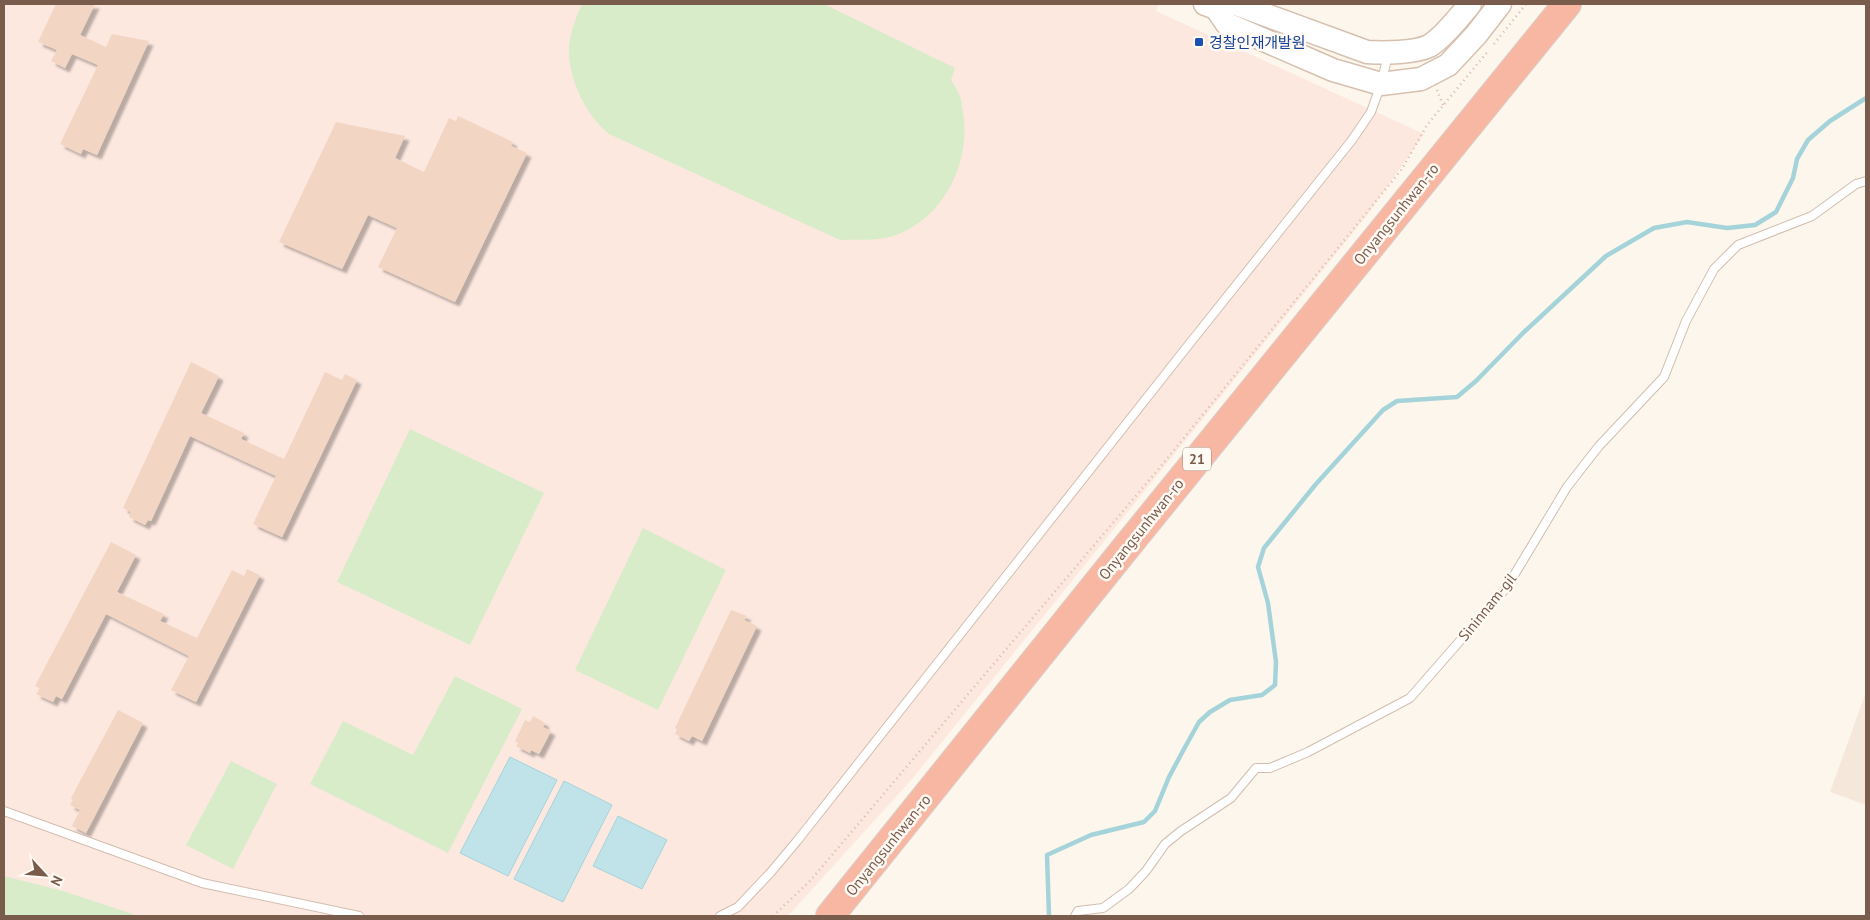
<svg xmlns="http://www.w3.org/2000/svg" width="1870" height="920" viewBox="0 0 1870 920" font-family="'PT Sans','Noto Sans KR',sans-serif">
	<defs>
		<filter id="shadow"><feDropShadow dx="4.5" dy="4.5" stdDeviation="1" flood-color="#0004"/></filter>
	</defs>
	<rect width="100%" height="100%" fill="#fdf6ec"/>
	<!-- residential -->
	<path fill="#f5e8da" d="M1866 692V805L1830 792Z"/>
	<!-- commercial -->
	<path fill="#fde8e0" d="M4 4H1159L1156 11 1424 134 1368 214 913 778 788 916H97L4 906Z"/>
	<!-- green -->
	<g fill="#d8ecc9">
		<path d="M582 4H824L955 68 951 80C954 85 958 91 960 96 962 101 962 107 963 112 971 159 947 213 901 233 883 242 859 239 840 240L609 134C585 115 567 76 569 45 571 30 576 17 582 4Z"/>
		<path d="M410 429 544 493 470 645 337 582Z"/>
		<path d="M643 528 726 570 658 710 575 670Z"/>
		<path d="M455 676 522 709 448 853 310 784 343 721 413 755Z"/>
		<path d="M231 761 277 784 233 869 186 845Z"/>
		<path d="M4 876 63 891 139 916H4Z"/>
	</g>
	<!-- water -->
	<g fill="#bfe3e8" stroke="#a5d3da">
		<path d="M510 757 557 780 508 876 460 853Z"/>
		<path d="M564 781 612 805 563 902 514 879Z"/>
		<path d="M618 816 667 840 642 889 593 866Z"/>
	</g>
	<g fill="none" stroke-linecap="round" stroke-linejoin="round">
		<!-- stream -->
		<path stroke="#a5d3da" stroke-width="4.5" d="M1049 916 1047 855 1091 835 1144 822 1155 811 1169 777 1184 749 1199 722 1210 712 1230 700 1262 695 1275 685 1276 662 1268 603 1258 567 1264 548 1316 484 1383 410 1397 401 1457 397 1476 381 1524 332 1606 256 1654 228 1687 222 1727 228 1755 225 1776 212 1793 178 1797 159 1808 140 1830 121 1866 98"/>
	</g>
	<!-- building -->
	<g fill="#f3d5c3" filter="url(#shadow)">
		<path d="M56 4H95L80 35 106 47 112 34 149 41 97 155 83 149 81 154 60 144 98 65 72 54 65 68 51 61 57 50 38 42Z"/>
		<path d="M458 116 513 142 511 146 527 153 455 302 378 267 397 228 368 215 342 269 279 242 336 122 405 136 395 158 424 172 449 118 456 121Z"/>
		<path d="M191 362 219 376 201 413 244 433 241 439 284 459 325 372 342 380 345 374 357 380 282 537 253 524 276 476 190 436 151 521 148 520 145 525 129 517 131 512 123 508Z"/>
		<path d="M111 542 136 555 117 592 164 614 160 621 197 638 232 570 244 576 247 569 260 575 196 702 171 690 189 656 106 614 62 699 56 696 53 702 36 694 40 688 35 686Z"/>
		<path d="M731 610 747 616 744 620 757 626 702 741 692 736 689 741 675 734 677 729 675 728Z"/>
		<path d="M118 710 143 723 86 833 72 826 80 810 70 805 73 800 71 798Z"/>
		<path d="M533 716 545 723 543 727 551 731 539 754 531 750 530 753 516 746 518 743 515 741 525 720 530 722Z"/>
	</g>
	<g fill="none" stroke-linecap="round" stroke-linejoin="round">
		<defs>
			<g id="lane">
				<path d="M4 811 202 883 359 916"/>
				<path d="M720 916 738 907 771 872 797 841 1190 343 1352 140 1371 112 1381 84 1388 55"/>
				<path d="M1075 916 1078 911 1103 908 1129 889 1146 871 1165 844 1181 831 1231 798 1256 768H1270L1308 752 1410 698 1507 587 1567 487 1599 446 1664 377 1686 321 1714 269 1738 245 1812 216 1856 184 1866 181"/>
			</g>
			<g id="secondary">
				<path d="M1205 4 1216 8 1227 24 1333 70 1381 84 1421 79 1448 65 1476 35 1500 4"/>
				<path d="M1236 4 1367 52C1383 53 1415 53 1429 46 1442 39 1461 15 1470 4"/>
			</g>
			<path id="highway" d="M830 916 1124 550 1567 4"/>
		</defs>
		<!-- lane casing -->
		<use href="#lane" stroke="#d1beb0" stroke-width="10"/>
		<!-- secondary casing -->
		<use href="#secondary" stroke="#d6c0b0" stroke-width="25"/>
		<!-- highway casing -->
		<use href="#highway" stroke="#dad1cd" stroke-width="30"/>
		<!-- path -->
		<g stroke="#d9b8a5" stroke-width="2.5" stroke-dasharray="1 4" stroke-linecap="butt">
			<path d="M1494 44 1526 4"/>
			<path d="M1437 90 1443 105"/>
			<path d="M773 916 810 881 1162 465 1402 169 1427 125 1489 50"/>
		</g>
		<!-- lane -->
		<use href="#lane" stroke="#fff" stroke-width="8"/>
		<!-- secondary -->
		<use href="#secondary" stroke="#fff" stroke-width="22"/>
		<!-- highway -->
		<use href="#highway" stroke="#f7b7a3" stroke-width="28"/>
	</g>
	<!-- markers -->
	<rect fill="#1a4fb4" stroke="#fffaf3" stroke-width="2" x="1194" y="37" width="10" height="10" rx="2.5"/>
	<g text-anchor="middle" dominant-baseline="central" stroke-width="5" stroke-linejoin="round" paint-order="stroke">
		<!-- shield labels -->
		<rect fill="#fffaf3" stroke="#a28b7f" stroke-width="1" x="1183" y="447.5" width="28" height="23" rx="4"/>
		<g font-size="14" font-weight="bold" fill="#7a5c4d">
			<text x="1197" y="459">21</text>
		</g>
		<!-- transit labels -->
		<g font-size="15" fill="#164399" stroke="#fffaf3" text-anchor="start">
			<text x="1209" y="42">경찰인재개발원</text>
		</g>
		<!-- street labels -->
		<g font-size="15" fill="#7a5c4d" stroke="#fffaf3">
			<text transform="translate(1396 214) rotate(-51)">Onyangsunhwan-ro</text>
			<text transform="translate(1141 529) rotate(-51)">Onyangsunhwan-ro</text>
			<text transform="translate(1487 607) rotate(-51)">Sininnam-gil</text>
			<text transform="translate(888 845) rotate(-51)">Onyangsunhwan-ro</text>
		</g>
	</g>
	<!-- border -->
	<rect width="1870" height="920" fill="none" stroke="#7a5c4d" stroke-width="10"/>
	<!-- north arrow -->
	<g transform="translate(45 875) rotate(116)" stroke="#fffaf3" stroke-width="4" paint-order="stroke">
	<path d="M0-4L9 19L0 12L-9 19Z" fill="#7a5c4d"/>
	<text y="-8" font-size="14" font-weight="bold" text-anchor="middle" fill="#7a5c4d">N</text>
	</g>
</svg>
